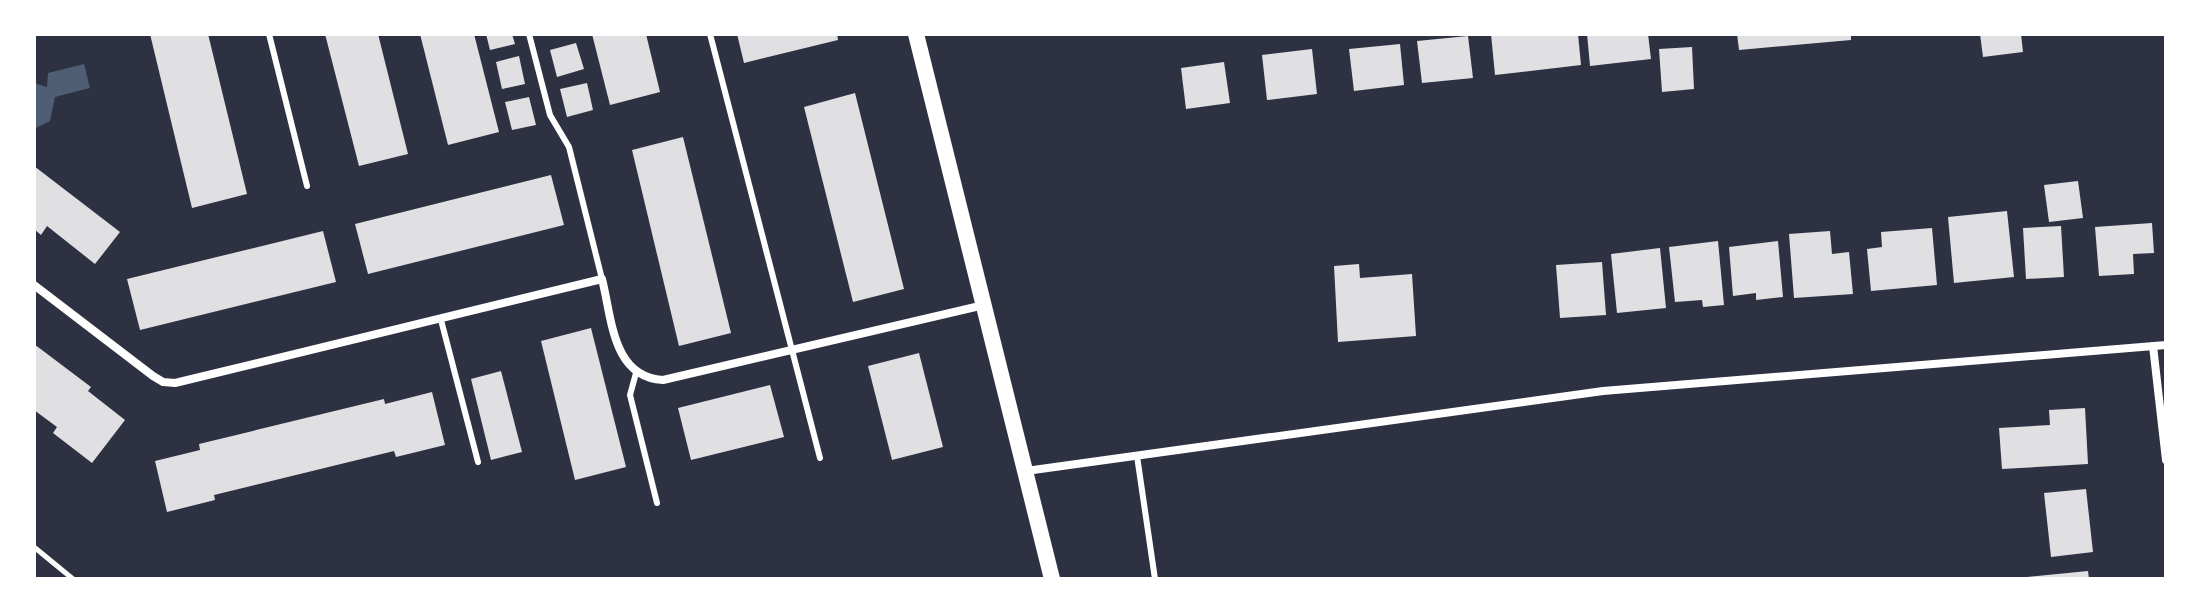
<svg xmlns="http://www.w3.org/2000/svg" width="2200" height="613" viewBox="0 0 2200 613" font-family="'Noto Serif',serif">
	<rect width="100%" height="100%" fill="#2d3142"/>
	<!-- water -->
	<path fill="#4f5d75" d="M84 64 90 88 55 97 50 121 34 129V83L47 87 48 73Z"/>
	<!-- building -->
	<g fill="#e0e0e3">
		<path d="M150 34H208L247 194 192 208Z"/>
		<path d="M325 34H378L408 154 359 166Z"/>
		<path d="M420 34H474L499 132 448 145Z"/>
		<path d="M486 34H512L515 44 490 50Z"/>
		<path d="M592 34H646L660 92 610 105Z"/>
		<path d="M737 34H837L838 40 744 63Z"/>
		<path d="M1491 34H1578L1581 65 1495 75Z"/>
		<path d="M1587 34H1648L1651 59 1590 66Z"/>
		<path d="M1737 34H1851V40L1739 50Z"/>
		<path d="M1980 34H2021L2023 52 1983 57Z"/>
		<path d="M1468 36 1473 78 1422 83 1417 41Z"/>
		<path d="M576 43 584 69 557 77 550 50Z"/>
		<path d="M1400 44 1404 85 1354 91 1349 49Z"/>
		<path d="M1692 47 1694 89 1662 92 1659 49Z"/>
		<path d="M1312 49 1317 94 1267 100 1262 55Z"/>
		<path d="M519 56 525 84 502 89 496 62Z"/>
		<path d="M1224 62 1230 103 1186 109 1181 68Z"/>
		<path d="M587 83 593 110 567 117 560 89Z"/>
		<path d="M855 93 904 289 853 302 804 107Z"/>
		<path d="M529 97 536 125 512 130 505 102Z"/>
		<path d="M683 137 731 333 679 346 632 150Z"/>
		<path d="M34 166 120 232 95 264 47 226 41 235 34 229Z"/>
		<path d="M551 175 564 225 368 274 355 224Z"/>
		<path d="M2078 181 2083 218 2049 222 2044 185Z"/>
		<path d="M2007 211 2014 277 1954 283 1948 217Z"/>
		<path d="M2152 223 2154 253 2133 254 2134 274 2099 276 2095 227Z"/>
		<path d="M2061 226 2064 277 2026 279 2023 228Z"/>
		<path d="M1932 228 1937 285 1871 291 1867 249 1882 247 1881 232Z"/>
		<path d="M323 231 336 282 140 330 127 279Z"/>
		<path d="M1830 231 1832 254 1849 252 1853 294 1794 298 1789 234Z"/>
		<path d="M1718 241 1724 305 1703 307 1702 300 1675 302 1669 247Z"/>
		<path d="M1778 241 1783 297 1756 300V293L1733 296 1729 247Z"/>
		<path d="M1660 248 1666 308 1617 313 1611 254Z"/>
		<path d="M1602 262 1606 315 1560 318 1556 265Z"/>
		<path d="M1359 264 1360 278 1412 274 1416 336 1338 342 1334 266Z"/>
		<path d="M591 328 626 467 575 480 541 341Z"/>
		<path d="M34 344 91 387 88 391 125 420 92 463 53 433 57 427 34 410Z"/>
		<path d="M919 353 943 447 892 460 868 366Z"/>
		<path d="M501 371 522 452 491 460 471 379Z"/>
		<path d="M770 385 784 437 691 460 678 408Z"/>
		<path d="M432 392 445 445 396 457 394 451 214 495 215 500 167 512 155 461 200 450 199 444 384 399 385 404Z"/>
		<path d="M2085 408 2088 464 2002 469 1999 428 2050 425 2049 410Z"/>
		<path d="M2086 489 2093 552 2051 557 2044 493Z"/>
		<path d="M2088 571 2089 579H2027V577Z"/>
	</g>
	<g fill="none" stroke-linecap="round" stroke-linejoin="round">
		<!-- path -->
		<path stroke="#fff" stroke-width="5" d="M34 547 73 579"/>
		<!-- service -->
		<g stroke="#fff" stroke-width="6">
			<path d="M269 34 307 186"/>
			<path d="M529 34 550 115 569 147 602 279"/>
			<path d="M710 34 820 458"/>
			<path d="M441 320 478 462"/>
			<path d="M636 373 630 395 657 503"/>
			<path d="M1137 456 1155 579"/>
		</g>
		<!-- minor -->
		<g stroke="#fff" stroke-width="8">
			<path d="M34 285 153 376 163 382 175 383 602 279C612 318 612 377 663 380L984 305"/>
			<path d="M2153 346 2166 460"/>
			<path d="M1026 471 1603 391 2166 345"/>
		</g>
		<!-- secondary -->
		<path stroke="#fff" stroke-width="16" d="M916 34 1052 579"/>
	</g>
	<!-- border -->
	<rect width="2200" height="613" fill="none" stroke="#ffffff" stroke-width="72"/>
</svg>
